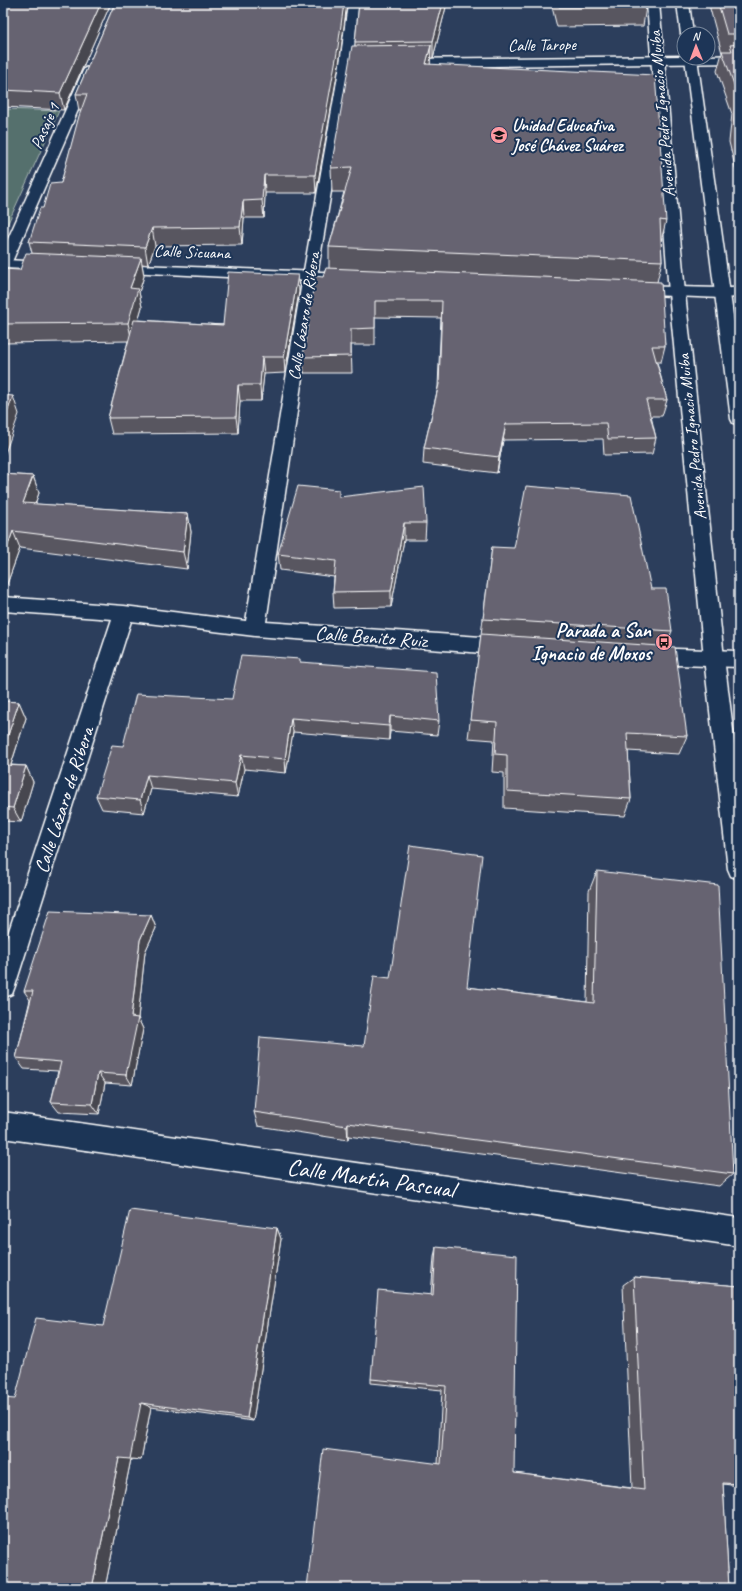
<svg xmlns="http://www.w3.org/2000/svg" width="742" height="1591" viewBox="0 0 742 1591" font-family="Caveat,sans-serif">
	<rect width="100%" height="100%" fill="#2c3e5c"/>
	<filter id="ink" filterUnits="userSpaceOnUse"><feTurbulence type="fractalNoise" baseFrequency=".025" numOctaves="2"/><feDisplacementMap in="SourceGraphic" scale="8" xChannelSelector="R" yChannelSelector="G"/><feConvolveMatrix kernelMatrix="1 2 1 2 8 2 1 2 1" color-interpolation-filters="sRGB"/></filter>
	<g filter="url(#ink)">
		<!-- green -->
		<path fill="#55706d" stroke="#aab8b6" d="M3 109 59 111 3 234Z"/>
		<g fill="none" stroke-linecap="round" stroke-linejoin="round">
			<defs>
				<g id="minor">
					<path d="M348 3H360L352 64 317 276 266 622 510 639 517 642 520 647 517 652 510 655 255 636 131 621 15 986 12 994 3 998V949L112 619 3 611V597L124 606 246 621 303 276 340 64Z"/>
					<path d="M739 55V63L401 67 397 66 395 63 397 60 401 59 684 56V58H708V56Z"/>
					<path d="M89 67 93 68 95 71 11 264 9 267 3 268V250L83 71 85 68Z"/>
					<path d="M739 287V297L721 298 716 296 713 293 716 290Z"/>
					<path d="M646 648 739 651V667L646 664 639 661 636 656 639 651Z"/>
					<path d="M3 1112 739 1218V1246L3 1138Z"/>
				</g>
				<g id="secondary">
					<path d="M3 260 52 262 57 263 59 266 57 269 52 270 3 268Z"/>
					<path d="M114 264 346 273 351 275 354 278 351 281 346 283 109 271 107 268 109 265Z"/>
					<path d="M632 286 721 288 726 290 729 293 726 296 721 298 627 294 624 291 627 288Z"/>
				</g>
				<g id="primary">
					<path d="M647 3H659L685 293 724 658 739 777V879L731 876 728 869 704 658 669 293Z"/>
					<path d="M677 3H689L693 34H684V37L681 34Z"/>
					<path d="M685 58H697L739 358V424L733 423 731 419Z"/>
				</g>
			</defs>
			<!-- minor casing -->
			<use href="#minor" stroke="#fff" stroke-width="3"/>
			<!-- secondary casing -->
			<use href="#secondary" stroke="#fff" stroke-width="3"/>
			<!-- primary casing -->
			<use href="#primary" stroke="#fff" stroke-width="3"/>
			<!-- minor -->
			<use href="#minor" fill="#1d3557" fill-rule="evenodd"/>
			<!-- secondary -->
			<use href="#secondary" fill="#1d3557" fill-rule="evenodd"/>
			<!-- primary -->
			<use href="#primary" fill="#1d3557" fill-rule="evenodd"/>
		</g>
		<!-- wall -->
		<g fill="#585661" stroke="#fff">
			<path d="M3 3H111L64 110 3 107Z"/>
			<path d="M115 3H347L339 64 316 193H265L264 218H244L242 245 155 246 148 265 142 264 144 276 139 292 142 307 138 320 223 325 299 292 285 373 264 374 261 401H240L238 433 112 434 108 418 128 341 3 343V269L20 270 32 253 29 242 43 208 61 183 81 111H79L76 94Z"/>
			<path d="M359 3H447L433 58H430V64L666 221 661 241 662 261 657 282 665 346 661 362H657L667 400 662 416H651L656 438 652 454 604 455 603 439 503 440 497 473 423 464 424 448 438 387 441 318 375 317V345H351L352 373H304L303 357 323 277 329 268V247L344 192H332L331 168 355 46V42Z"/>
			<path d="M551 3H646H641L646 7 643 26 557 27Z"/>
			<path d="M660 3H676V4H661Z"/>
			<path d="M690 3H739V183L729 142 732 114 717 71 722 53 709 5 691 4Z"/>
			<path d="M3 474 33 476 39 493 35 504 188 514 191 532 187 569 20 548 3 595Z"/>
			<path d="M339 497 426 523 425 540H404L391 607 334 608 333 592 334 577 280 570 278 554Z"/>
			<path d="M492 547 651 589 672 631 666 646 687 736 679 754 628 751 631 799 625 816 504 808V773L492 772 494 740 468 738Z"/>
			<path d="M300 662 439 721 437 735 390 731 389 740 293 732 286 773 244 769 238 797 151 789 144 813 102 809 96 796 123 746 232 699Z"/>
			<path d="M3 701 19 702 26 718 11 765 26 766 33 782 21 822 3 821Z"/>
			<path d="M597 871 733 1174 719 1186 348 1136V1140L258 1126 254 1112 364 1046 467 987 587 1002 589 891Z"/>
			<path d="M151 915 156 928 145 952 138 1018 143 1029 132 1085 105 1083 99 1114 59 1112 51 1102 58 1071 24 1069 16 1058 30 1000 24 991Z"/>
			<path d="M277 1228 281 1239 253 1421 151 1407 141 1460 131 1459 105 1588H3L15 1399 103 1326Z"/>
			<path d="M436 1247 514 1473 632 1488 623 1285 634 1277 739 1286V1486L723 1484 729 1588 438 1464 442 1390 371 1383V1379L431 1295 434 1257Z"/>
		</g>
		<!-- shaded-wall -->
		<g fill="#47464f" stroke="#fff">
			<path d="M101 3H111L64 110 60 93Z"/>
			<path d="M344 3H347L339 64 316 193 315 175Z"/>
			<path d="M443 3H447L433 58V41Z"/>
			<path d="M431 45 430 68 426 64Z"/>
			<path d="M264 175 265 193 264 218 262 200Z"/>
			<path d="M243 201 244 218 242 245 240 227Z"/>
			<path d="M152 228 155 246 148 265 145 247Z"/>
			<path d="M141 258 144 276 139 292 142 307 132 341 128 323 130 288Z"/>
			<path d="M298 275 299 292 285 373 284 357Z"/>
			<path d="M262 357 264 374 261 401 260 385Z"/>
			<path d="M238 385 240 401 238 433 236 417Z"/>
			<path d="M13 396 19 414 3 459V424Z"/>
			<path d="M506 424 503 440 497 473 499 457Z"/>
			<path d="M33 476 39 493 29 520 23 503Z"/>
			<path d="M188 514 191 532 187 569 183 552Z"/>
			<path d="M404 523V540L391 607V591Z"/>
			<path d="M13 531 20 548 3 595V559Z"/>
			<path d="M3 637 7 645 3 657Z"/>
			<path d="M19 702 26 718 6 780 3 774V750Z"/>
			<path d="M390 716V731L389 740V726Z"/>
			<path d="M291 718 293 732 286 773 285 759Z"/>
			<path d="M241 755 244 769 238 797 235 783Z"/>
			<path d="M26 766 33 782 21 822 13 808Z"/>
			<path d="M147 775 151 789 144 813 140 800Z"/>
			<path d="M151 915 156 928 145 952 138 1018 143 1029 132 1085 126 1075 131 1017 140 940Z"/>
			<path d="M98 1073 105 1083 99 1114 92 1104Z"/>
			<path d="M348 1123V1140L347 1126Z"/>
			<path d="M277 1228 281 1239 253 1421 247 1418Z"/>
			<path d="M141 1403 151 1407 141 1460 131 1459 105 1588H92L119 1458Z"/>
		</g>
		<!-- building -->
		<g fill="#666471" stroke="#fff">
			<path d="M3 3H101L60 93 3 90Z"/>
			<path d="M115 3H344L338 47 315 175H264L262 200 243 201 240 227 152 228 145 247 29 242 40 208H43L50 184 61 183 79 116 87 94H76Z"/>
			<path d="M359 3H443L433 41 355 42Z"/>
			<path d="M558 3H641L646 7H559Z"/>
			<path d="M718 3H739V34H727Z"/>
			<path d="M739 44V140L734 121 737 93 722 51H732L730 45Z"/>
			<path d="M431 45 426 64 655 75 666 221 660 220 662 261 329 247 352 167 331 168 352 46Z"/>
			<path d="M26 253 141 258 130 288 138 289 128 323 3 324V269L20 270Z"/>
			<path d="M326 268 661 282 665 346H652L667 400H646L656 438 608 439 606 423 506 424 499 457 424 448 439 384 442 301H375V328L351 329V356L303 357 315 276 323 277Z"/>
			<path d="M228 272 298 275 284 357H262L260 385H238L236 417 108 418 134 320 223 325Z"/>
			<path d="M3 395 13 396 3 424Z"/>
			<path d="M3 474 33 476 23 503 188 514 183 552 13 531 3 559Z"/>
			<path d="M298 486 339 490V497L424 487 426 523H404L391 591 333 592 336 561 278 554Z"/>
			<path d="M526 486 631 495 651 589H666L672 631 483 619 492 547 514 548Z"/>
			<path d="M481 634 675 647 687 736 627 733 631 799 507 791V755L495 754 497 722 470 720Z"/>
			<path d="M241 655 300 659V662L436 672 439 721 390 716 389 726 291 718 285 759 241 755 235 783 147 775 140 800 96 796 112 745 123 746 136 694 232 699Z"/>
			<path d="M3 701 19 702 3 750Z"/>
			<path d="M3 765 26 766 13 808 3 807Z"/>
			<path d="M410 845 482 855 467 987 594 1003 597 871 718 885 733 1174 348 1123 347 1126 254 1112 260 1037 364 1046 374 976 390 978Z"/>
			<path d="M50 911 151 915 140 940 131 1017 138 1018 126 1075 98 1073 92 1104 51 1102 61 1062 16 1058 33 991H24Z"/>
			<path d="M130 1210 277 1228 247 1418 141 1403 130 1459 119 1458 92 1588H3V1398L15 1399 36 1318 103 1326Z"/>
			<path d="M436 1247 517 1255 514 1473 644 1490 634 1277 739 1286V1484L723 1483 729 1588H307L323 1449 441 1464 446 1386 371 1379 378 1290 433 1295Z"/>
		</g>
	</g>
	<!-- icons -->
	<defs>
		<symbol id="school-disc" viewBox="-11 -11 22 22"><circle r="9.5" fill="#ff9aa2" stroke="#1d3557"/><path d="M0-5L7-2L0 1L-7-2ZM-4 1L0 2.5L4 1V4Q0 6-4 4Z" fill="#111"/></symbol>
		<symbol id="bus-disc" viewBox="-11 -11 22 22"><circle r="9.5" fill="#ff9aa2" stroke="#1d3557"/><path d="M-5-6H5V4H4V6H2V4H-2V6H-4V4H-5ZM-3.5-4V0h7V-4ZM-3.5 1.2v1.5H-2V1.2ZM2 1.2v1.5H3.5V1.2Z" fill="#111"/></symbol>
	</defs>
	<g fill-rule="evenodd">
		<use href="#school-disc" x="489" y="125" width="20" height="20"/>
		<use href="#bus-disc" x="654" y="632" width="20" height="20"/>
	</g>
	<g text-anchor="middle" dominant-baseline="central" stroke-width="4" stroke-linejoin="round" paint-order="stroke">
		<!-- far-street labels -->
		<g font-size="17" fill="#fff" stroke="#1d3557">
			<text transform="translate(542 45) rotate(-1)">Calle Tarope</text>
			<text transform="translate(662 114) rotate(-95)">Avenida Pedro Ignacio Muiba</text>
			<text transform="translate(45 126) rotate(-66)">Pasaje 1</text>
			<text transform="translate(192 252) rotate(2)">Calle Sicuana</text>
			<text transform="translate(304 316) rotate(-81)">Calle Lázaro de Ribera</text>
			<text transform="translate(692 437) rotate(-96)">Avenida Pedro Ignacio Muiba</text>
		</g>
		<!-- far-poi labels -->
		<g font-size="17" font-weight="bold" fill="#fff" stroke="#1d3557" text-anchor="start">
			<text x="512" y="125">Unidad Educativa<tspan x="512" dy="20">José Chávez Suárez</tspan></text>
		</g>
		<!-- poi labels -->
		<g font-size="20" font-weight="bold" fill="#fff" stroke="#1d3557" text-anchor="end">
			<text x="651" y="630">Parada a San<tspan x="651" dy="23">Ignacio de Moxos</tspan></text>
		</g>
		<!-- street labels -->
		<g font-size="20" fill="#fff" stroke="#1d3557">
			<text transform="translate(371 637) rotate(4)">Calle Benito Ruiz</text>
			<text transform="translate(64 800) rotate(-72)">Calle Lázaro de Ribera</text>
		</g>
		<!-- near-street labels -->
		<g font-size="24" fill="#fff" stroke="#1d3557">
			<text transform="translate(371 1178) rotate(8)">Calle Martín Pascual</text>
		</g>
	</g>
	<!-- margin -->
	<rect width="742" height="1591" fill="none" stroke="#1d3557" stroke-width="16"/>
	<rect x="8" y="8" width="726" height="1575" fill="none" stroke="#fff" stroke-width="1.5" filter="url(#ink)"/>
	<!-- north arrow -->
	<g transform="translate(696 46) rotate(359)"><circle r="19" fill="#1d3557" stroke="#77869a"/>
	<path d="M0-3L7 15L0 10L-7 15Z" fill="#ff9aa2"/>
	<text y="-6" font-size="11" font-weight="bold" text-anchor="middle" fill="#ffffff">N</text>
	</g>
</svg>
